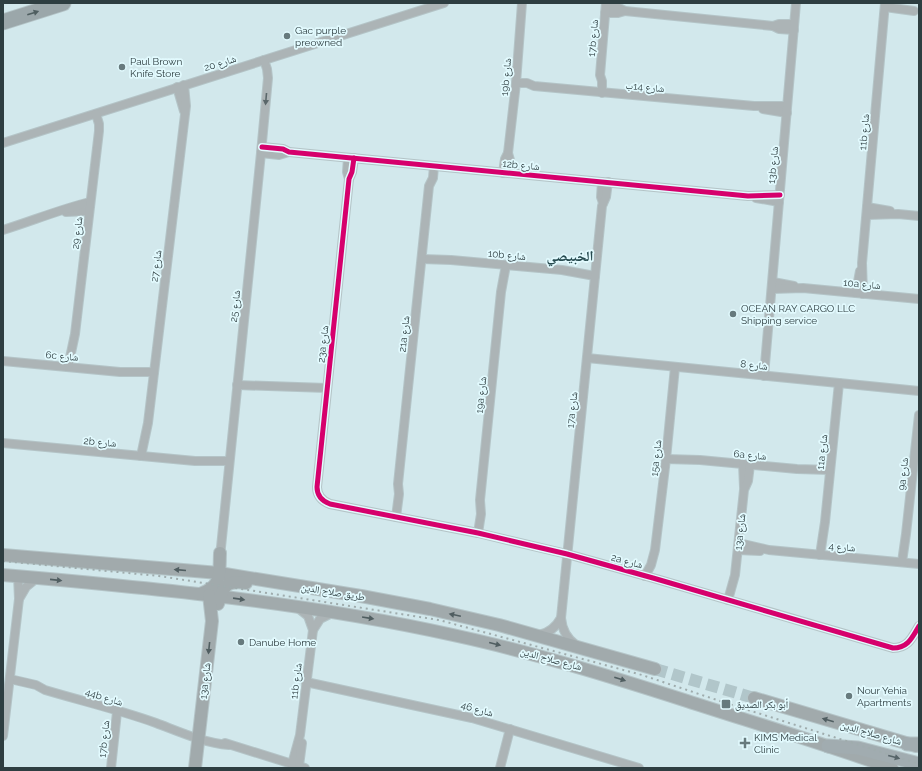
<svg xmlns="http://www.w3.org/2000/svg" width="922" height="771" viewBox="0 0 922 771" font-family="Raleway,'Noto Naskh Arabic',sans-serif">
	<rect width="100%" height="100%" fill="#d2e8ec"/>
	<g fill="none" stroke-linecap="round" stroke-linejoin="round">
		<!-- secondary-tunnel -->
		<path stroke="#b1c6ca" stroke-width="12" stroke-dasharray="12 6" stroke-linecap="butt" d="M655 669 754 698"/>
		<defs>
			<g id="street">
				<path d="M606 7 619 8 625 11 773 26 779 29 794 30"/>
				<path d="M885 7 914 11"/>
				<path d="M605 13H618L625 11"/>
				<path d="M773 26 779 24H794"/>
				<path d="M516 83H527L534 86 754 106H787"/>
				<path d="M177 87 184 111"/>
				<path d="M602 93V81L600 75 606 3"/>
				<path d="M763 109 787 113"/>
				<path d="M3 143 444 3"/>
				<path d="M262 147 283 149 289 152 748 196 780 195"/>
				<path d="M261 153 279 155 289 152"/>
				<path d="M348 158 347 172 349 179"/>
				<path d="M354 158 352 172 349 179 317 487C317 496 322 501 330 504L478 533 567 554 653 578 893 648C908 648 912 638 919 626"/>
				<path d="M503 173 505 159 508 153"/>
				<path d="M509 173 510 160 508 153 516 83 522 3"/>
				<path d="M602 182 601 197 603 203"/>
				<path d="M756 198 779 202"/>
				<path d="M867 207 890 211"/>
				<path d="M66 212 89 211"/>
				<path d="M867 215 898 214 919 216"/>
				<path d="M3 230C32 221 61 209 90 202"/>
				<path d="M422 259 451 260 562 270 595 276"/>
				<path d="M773 282 794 286"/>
				<path d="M772 289 803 288 919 299"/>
				<path d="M856 293 860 271"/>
				<path d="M863 294 862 263 885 3"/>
				<path d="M587 358 919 391"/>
				<path d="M3 361 120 372H154"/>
				<path d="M68 367 75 334 99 131V124L96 114"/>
				<path d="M764 376 796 3"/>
				<path d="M237 385 327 388"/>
				<path d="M3 443 195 461H229"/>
				<path d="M141 456 148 423 186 106 184 85"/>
				<path d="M666 459 700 460 797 469 830 470"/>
				<path d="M743 464 744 487"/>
				<path d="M396 517 399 494 398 484 429 186 433 178 434 166"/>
				<path d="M478 533 481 514 480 500 501 292 506 265"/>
				<path d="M739 543 769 550 919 564"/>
				<path d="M738 550 760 551"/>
				<path d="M820 555 825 522 839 383"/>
				<path d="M220 557 261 153 268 78 267 69 264 60"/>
				<path d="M902 562 906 534 919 415"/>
				<path d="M645 576 651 565 655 550 666 459 675 367"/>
				<path d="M19 599 26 587 37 578"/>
				<path d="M728 600 735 575 744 490 748 481 750 465"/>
				<path d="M313 630 320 619 332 613"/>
				<path d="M539 635C549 633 556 627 561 618"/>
				<path d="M576 645C566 638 562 629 561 618L602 206 606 197 608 182"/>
				<path d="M10 679 36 685 45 690C82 701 120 710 156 723 180 732 204 743 229 745"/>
				<path d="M306 682 472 718 639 768"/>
				<path d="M3 736 19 599 18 576"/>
				<path d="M225 743 305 768"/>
				<path d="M292 764 300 735 313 630 308 616 298 608"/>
				<path d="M299 766 302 743"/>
				<path d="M111 768 117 712"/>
				<path d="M500 768 510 729"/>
			</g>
			<g id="secondary">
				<path d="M3 555 219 573 361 596 430 609 499 625 655 669"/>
				<path d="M3 575C153 588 305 602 453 635 532 652 609 676 687 701 755 723 824 744 892 768"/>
				<path d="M200 594C223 586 219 573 220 553"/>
				<path d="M218 604C223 586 226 580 246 583"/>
				<path d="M754 698 916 746"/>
				<path d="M195 768 212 621 209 595"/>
			</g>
			<g id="primary">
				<path d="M907 744H919"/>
				<path d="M828 746 858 748 919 764"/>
			</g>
			<path id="highway" d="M3 22 63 3"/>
		</defs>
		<!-- street casing -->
		<use href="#street" stroke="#b4c4c7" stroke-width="10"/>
		<!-- secondary casing -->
		<use href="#secondary" stroke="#b4c4c7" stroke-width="14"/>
		<!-- primary casing -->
		<use href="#primary" stroke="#b4c4c7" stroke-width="15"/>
		<!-- highway casing -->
		<use href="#highway" stroke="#b4c4c7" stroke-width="17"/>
		<!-- street -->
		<use href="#street" stroke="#acb4b6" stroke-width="8"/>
		<!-- secondary -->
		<use href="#secondary" stroke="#a1aaac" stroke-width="12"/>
		<!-- primary -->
		<use href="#primary" stroke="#a1acb0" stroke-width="13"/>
		<!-- highway -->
		<use href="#highway" stroke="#9ba7aa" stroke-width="15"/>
		<!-- rail -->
		<path stroke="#9facad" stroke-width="2" stroke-dasharray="2 4" stroke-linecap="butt" d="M3 561 159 576 439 620 642 675 726 703 919 764"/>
		<defs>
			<g id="cycleway">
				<path d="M262 147 283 149 289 152 748 196 780 195"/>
				<path d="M354 158 352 172 349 179 317 487C317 496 322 501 330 504L478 533 567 554 653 578 893 648C908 648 912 638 919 626"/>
			</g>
		</defs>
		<!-- cycleway casing -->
		<use href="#cycleway" stroke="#e2fafe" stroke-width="8"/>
		<!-- cycleway -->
		<use href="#cycleway" stroke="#d6006c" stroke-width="5"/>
	</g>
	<!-- one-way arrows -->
	<defs><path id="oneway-solid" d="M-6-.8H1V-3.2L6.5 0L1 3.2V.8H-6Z"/></defs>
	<use fill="#4f5e60" href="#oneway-solid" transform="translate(33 13) rotate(-18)"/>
	<use fill="#5a676a" href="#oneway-solid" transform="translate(266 99) rotate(95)"/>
	<g fill="#505e61">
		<use href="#oneway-solid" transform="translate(180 570) rotate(-175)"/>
		<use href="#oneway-solid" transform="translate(56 580) rotate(6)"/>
		<use href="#oneway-solid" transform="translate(239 599) rotate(8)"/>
		<use href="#oneway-solid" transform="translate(455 615) rotate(-168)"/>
		<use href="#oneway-solid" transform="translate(368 618) rotate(9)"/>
		<use href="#oneway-solid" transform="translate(495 644) rotate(14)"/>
		<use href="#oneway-solid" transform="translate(209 648) rotate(96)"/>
		<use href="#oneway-solid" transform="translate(620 679) rotate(18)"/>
		<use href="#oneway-solid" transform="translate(828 720) rotate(-164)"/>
	</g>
	<use fill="#566468" href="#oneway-solid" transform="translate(894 757) rotate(15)"/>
	<!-- markers -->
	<g fill="#677a7d" stroke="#e2fafe" stroke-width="1.5">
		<circle cx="287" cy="36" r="4"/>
		<circle cx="122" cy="67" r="4"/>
		<circle cx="733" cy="314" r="4"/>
		<circle cx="241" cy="642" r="4"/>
		<circle cx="849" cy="696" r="4"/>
		<rect x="721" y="699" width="10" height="10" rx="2"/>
		<path d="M743 737h4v4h4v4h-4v4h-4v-4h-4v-4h4z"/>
	</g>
	<g text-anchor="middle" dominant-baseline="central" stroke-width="3.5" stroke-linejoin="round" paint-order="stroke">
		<!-- poi labels -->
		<g font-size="10" fill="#2e3e41" stroke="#e2fafe" text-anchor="start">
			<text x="295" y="30">Gac purple<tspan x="295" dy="12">preowned</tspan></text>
			<text x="130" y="61">Paul Brown<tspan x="130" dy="12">Knife Store</tspan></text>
			<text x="741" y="308">OCEAN RAY CARGO LLC<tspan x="741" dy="12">Shipping service</tspan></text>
			<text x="249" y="642">Danube Home</text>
			<text x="857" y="690">Nour Yehia<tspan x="857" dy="12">Apartments</tspan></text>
			<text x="735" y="704">أبو بكر الصديق</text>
			<text x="754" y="737">KIMS Medical<tspan x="754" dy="12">Clinic</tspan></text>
		</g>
		<!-- street labels -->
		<g font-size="10" fill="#2e3e41" stroke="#e2fafe">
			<text transform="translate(593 38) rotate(-85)">17b شارع</text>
			<text transform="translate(220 63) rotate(-17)">شارع 20</text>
			<text transform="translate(506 77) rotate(-85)">19b شارع</text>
			<text transform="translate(645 87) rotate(5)">شارع 14ب</text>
			<text transform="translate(864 132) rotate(-85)">11b شارع</text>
			<text transform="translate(521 165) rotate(5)">12b شارع</text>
			<text transform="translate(773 165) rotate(-85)">13b شارع</text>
			<text transform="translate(77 233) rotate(-83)">شارع 29</text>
			<text transform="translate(507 255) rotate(5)">10b شارع</text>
			<text transform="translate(156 266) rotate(-83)">شارع 27</text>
			<text transform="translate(862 284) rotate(5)">10a شارع</text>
			<text transform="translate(235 306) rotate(-84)">شارع 25</text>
			<text transform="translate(404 334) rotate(-84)">21a شارع</text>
			<text transform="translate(323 344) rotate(-84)">23a شارع</text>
			<text transform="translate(62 356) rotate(5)">6c شارع</text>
			<text transform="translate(754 365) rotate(6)">شارع 8</text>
			<text transform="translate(481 395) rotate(-84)">19a شارع</text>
			<text transform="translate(572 410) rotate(-84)">17a شارع</text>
			<text transform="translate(100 442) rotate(5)">2b شارع</text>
			<text transform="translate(822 452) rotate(-84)">11a شارع</text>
			<text transform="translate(750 455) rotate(5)">6a شارع</text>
			<text transform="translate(656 458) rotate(-84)">15a شارع</text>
			<text transform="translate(903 474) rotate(-84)">9a شارع</text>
			<text transform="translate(740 532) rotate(-84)">13a شارع</text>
			<text transform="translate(842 547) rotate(5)">شارع 4</text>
			<text transform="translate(627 561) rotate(15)">2a شارع</text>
			<text transform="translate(333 592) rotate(9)">طريق صلاح الدين</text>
			<text transform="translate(551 659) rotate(15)">شارع صلاح الدين</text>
			<text transform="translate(205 681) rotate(-84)">13a شارع</text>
			<text transform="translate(296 681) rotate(-83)">11b شارع</text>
			<text transform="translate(104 697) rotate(17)">44b شارع</text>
			<text transform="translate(477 709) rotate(15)">شارع 46</text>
			<text transform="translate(871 733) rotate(16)">شارع صلاح الدين</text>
			<text transform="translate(104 739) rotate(-84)">17b شارع</text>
		</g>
		<!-- district labels -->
		<g font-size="14" font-weight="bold" fill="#264a4f" stroke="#e2fafe">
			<text x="570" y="256">الخبيصي</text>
		</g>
	</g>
	<!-- border -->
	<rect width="922" height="771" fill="none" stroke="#2e3e41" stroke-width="8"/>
</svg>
